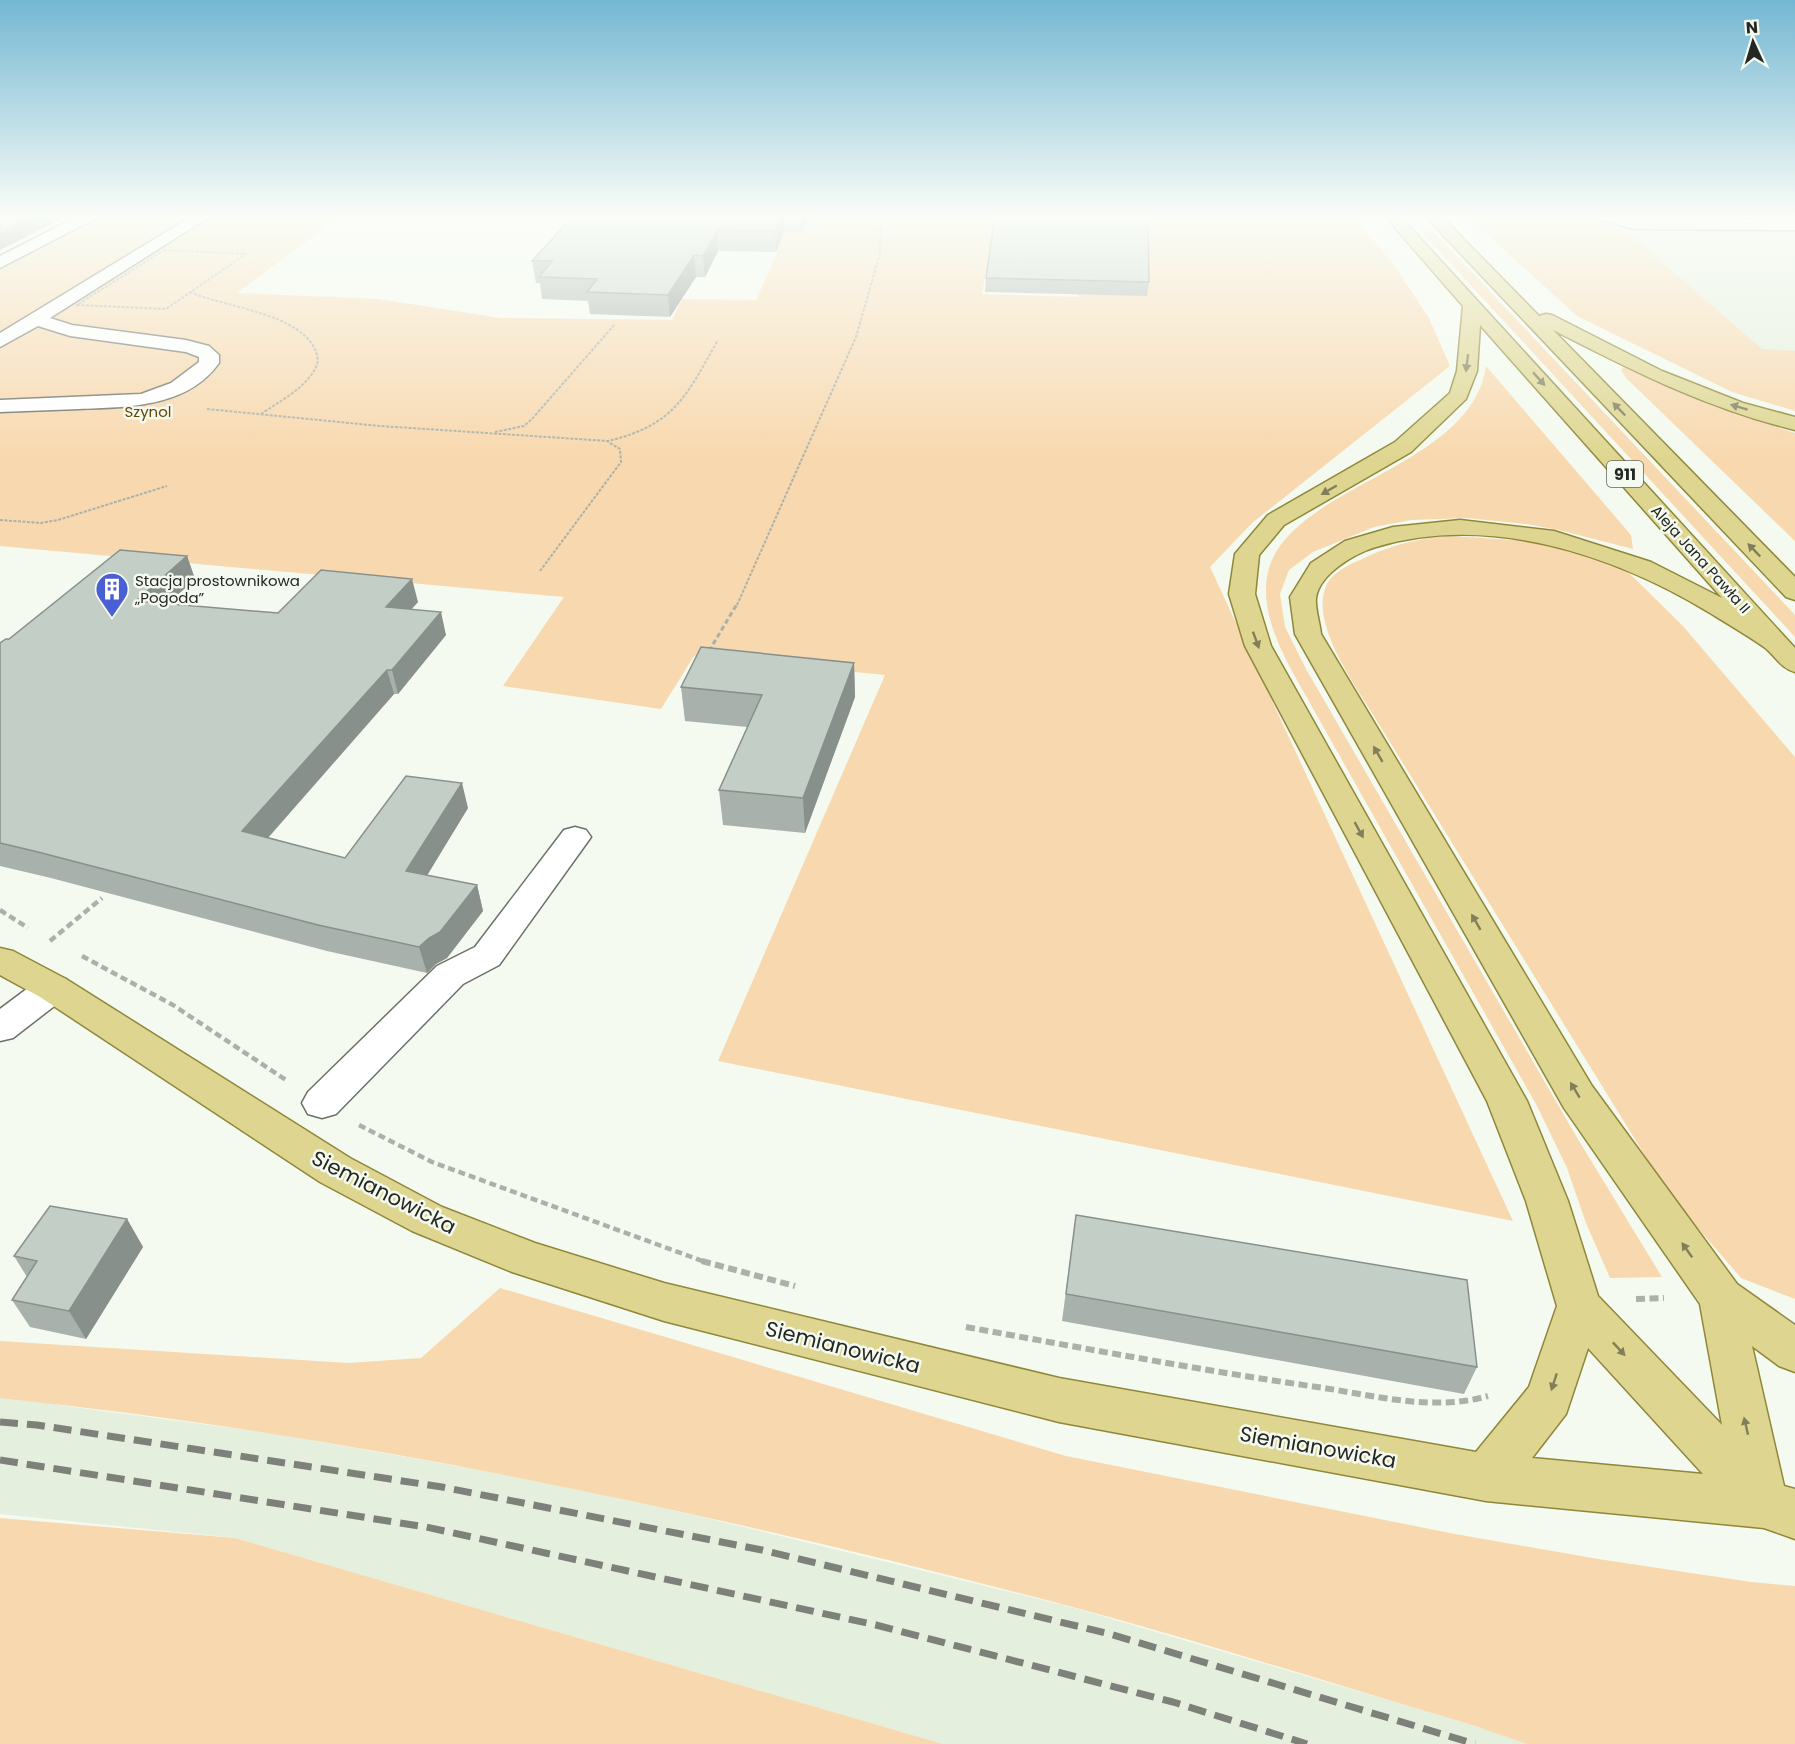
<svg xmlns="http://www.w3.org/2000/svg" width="1795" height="1744" viewBox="0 0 1795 1744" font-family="Poppins,sans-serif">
	<rect width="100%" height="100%" fill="#f4faef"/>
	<!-- built -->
	<g fill="#e5efdd">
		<path d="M1795 230V351L1762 350 1628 233Z"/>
		<path d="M0 1341 58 1405 276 1434 530 1479 690 1514 1071 1607 1469 1724 1527 1744H943L235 1538 0 1514Z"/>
	</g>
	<!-- green -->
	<g fill="#f8d8ae">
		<path d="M102 215H342L237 293 379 299 500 318 672 320 682 299 756 300 777 253 787 215H996L982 294 1078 297 1086 215 1263 219V215H1353L1396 268 1429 318 1450 366 1252 523 1210 567 1513 1221 718 1061 885 675 694 656 661 709 503 686 564 597 0 546V270Z"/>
		<path d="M1466 215H1590L1628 233 1762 349 1795 351V411L1732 392 1577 316Z"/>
		<path d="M1423 226 1429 228 1466 266 1795 615V637L1417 227Z"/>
		<path d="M1486 366 1631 535 1633 549 1559 530 1526 524 1467 518 1411 520 1374 527 1313 552 1289 570 1280 594 1285 627 1306 669 1576 1136 1662 1277 1610 1278 1586 1223 1567 1168 1537 1106 1293 673C1279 646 1265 618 1266 587 1269 486 1471 475 1486 366Z"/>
		<path d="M1623 367 1713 406 1795 433V541L1627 379 1621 370Z"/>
		<path d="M1451 536 1531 541 1583 553 1626 570 1682 625 1795 757V1299L1741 1278 1691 1220 1652 1167 1372 713C1354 683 1310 623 1326 586 1332 572 1349 565 1362 559 1391 545 1419 538 1451 536Z"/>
		<path d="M500 1288 1066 1456 1455 1534 1598 1559 1751 1582 1795 1586V1744H1527L1469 1724C1336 1685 1203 1642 1069 1606 718 1514 362 1436 0 1398V1341L348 1363 421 1358Z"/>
		<path d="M0 1518 235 1538 943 1744H0Z"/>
	</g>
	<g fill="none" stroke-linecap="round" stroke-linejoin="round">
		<defs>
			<g id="minor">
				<path d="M80 215H99L96 218 0 268V256Z"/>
				<path d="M194 215H212L50 318 72 325 186 340 209 346 219 355V363C187 408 127 407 79 409 53 410 26 411 0 412V400L141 394 171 383 199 362V357L186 352 70 336 38 326 0 347V333Z"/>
				<path d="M1593 215H1616L1634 219 1795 220V230L1633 229 1596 218Z"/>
				<path d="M575 827 586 830 591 837 499 965 463 984 336 1114 322 1118 308 1114 302 1103 308 1092 437 966 475 947 564 830Z"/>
				<path d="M53 975 66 979 71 988 66 997 13 1038 0 1041V1009L40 979Z"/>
			</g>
			<g id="major">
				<path d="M1384 215H1399L1795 648V672C1780 668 1776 656 1764 647 1747 635 1728 624 1710 613 1613 554 1488 513 1376 547 1355 553 1319 574 1316 598 1315 609 1320 623 1321 634L1592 1086 1737 1284 1795 1325V1372L1779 1366 1752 1346 1784 1486 1795 1489V1539L1764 1528 1486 1501 1059 1422 664 1321 512 1272 412 1231 320 1182 40 997 0 975V948L13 951 66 979 350 1158 442 1207 535 1243 664 1283 1059 1378 1476 1452 1529 1387 1557 1306 1526 1201 1487 1101 1245 646 1229 594 1235 554 1268 515 1395 442 1450 393 1457 371 1463 306ZM1480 325 1722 598 1651 562 1554 531 1460 520 1393 527 1345 541 1311 563 1290 597 1295 634 1564 1108 1700 1304 1722 1425 1598 1296 1568 1201 1527 1101 1271 646 1255 594 1259 555 1284 525 1411 452 1466 399 1477 371ZM1588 1348 1703 1474 1532 1458 1566 1414Z"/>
				<path d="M1424 215H1440L1539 316 1546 314 1552 315 1662 371 1743 403 1795 417V430C1706 408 1633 371 1553 330L1795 577V600L1786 597Z"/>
			</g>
		</defs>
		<!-- minor casing -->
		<use href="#minor" stroke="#6d7269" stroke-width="3"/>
		<!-- major casing -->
		<use href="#major" stroke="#8f873a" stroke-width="3"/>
		<!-- path-far3 -->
		<g stroke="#acb1a8" stroke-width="2" stroke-dasharray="3 1.5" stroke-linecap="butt">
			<path d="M237 221 265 215"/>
			<path d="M164 250 246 254 166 309 77 305Z"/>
			<path d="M190 292C225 308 314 314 318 361 312 385 280 401 261 414"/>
			<path d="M207 409 380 426 608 441C675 425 686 396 718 340"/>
			<path d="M495 432 524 426 532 419 615 324"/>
			<path d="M0 520 41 523 58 520 167 486"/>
			<path d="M540 571 621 462 620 449 608 442"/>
			<path d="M737 605 856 337 880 253 881 215"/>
		</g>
		<!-- path-far2 -->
		<path stroke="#acb1a8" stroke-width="3" stroke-dasharray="5 3" stroke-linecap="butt" d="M709 651 737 604"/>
		<!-- path-far1 -->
		<g stroke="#acb1a8" stroke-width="4.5" stroke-dasharray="7 4" stroke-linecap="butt">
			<path d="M0 910 28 928"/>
			<path d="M50 941 102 898"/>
			<path d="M82 956 173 1005 286 1080"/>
			<path d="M359 1125 432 1162 708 1263"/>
		</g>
		<!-- path -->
		<g stroke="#acb1a8" stroke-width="6" stroke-dasharray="9 4.5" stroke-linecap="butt">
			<path d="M702 1261 795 1286"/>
			<path d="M1636 1299 1664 1298"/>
			<path d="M966 1327C1083 1348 1199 1370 1317 1387 1373 1395 1432 1412 1488 1396"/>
		</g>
		<!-- minor -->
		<use href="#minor" fill="#fff" fill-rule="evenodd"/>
		<!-- major -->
		<use href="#major" fill="#ded690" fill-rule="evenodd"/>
		<!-- rail -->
		<g stroke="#7d817a" stroke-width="7" stroke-dasharray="18 9" stroke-linecap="butt">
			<path d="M0 1422 37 1425 442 1487 762 1550 1110 1634 1475 1744"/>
			<path d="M0 1460 426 1527 876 1625 1173 1702 1307 1744"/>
		</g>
	</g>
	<!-- wall -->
	<g fill="#a8b1ab">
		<path d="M574 215H807L802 233 784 232 776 252 718 251 705 277H696L670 317 590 314 588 301 542 299 540 283H536L532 261Z"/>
		<path d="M986 278 1149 282 1147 296 985 292Z"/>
		<path d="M187 556 195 579 167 604 278 613 418 602 411 609 446 635 398 694H394L268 838 345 858 468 808 427 875 477 885 483 911 447 958 436 964 427 973 327 951 51 878 0 866V643Z"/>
		<path d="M854 663 855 697 805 833 723 825 719 790 747 727 685 721 681 687Z"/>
		<path d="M1076 1215 1477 1367 1464 1394 1062 1321Z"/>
		<path d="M127 1219 143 1247 86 1339 30 1327 12 1300 27 1277 14 1256Z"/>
	</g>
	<!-- shaded-wall -->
	<g fill="#88908b">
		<path d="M35 215H69L0 250V232Z"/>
		<path d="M782 215H783L784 232 776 252 775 231Z"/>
		<path d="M802 215H807L802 233Z"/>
		<path d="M717 230 718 251 705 277 703 256Z"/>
		<path d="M694 255 696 277 670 317 668 295Z"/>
		<path d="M187 556 195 579 145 625 136 601Z"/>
		<path d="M412 579 418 602 392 631 386 607Z"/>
		<path d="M441 612 446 635 398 694 392 670Z"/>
		<path d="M854 663 855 697 805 833 803 798Z"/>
		<path d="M387 670 394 694 251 857 242 831Z"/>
		<path d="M462 783 468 808 414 897 406 871Z"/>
		<path d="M477 885 483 911 447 958 436 964 427 973 419 947Z"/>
		<path d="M127 1219 143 1247 86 1339 69 1311Z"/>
	</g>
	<!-- building -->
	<g fill="#c3cec7" stroke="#88908b" stroke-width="1.5">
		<path d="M0 215H35L0 232Z"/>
		<path d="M574 215H782L775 231 717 230 703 256 694 255 668 295 587 292 597 279 539 277 552 261H532Z"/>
		<path d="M995 215H1148L1149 282 986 278Z"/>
		<path d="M120 550 187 556 136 601 278 613 321 570 412 579 386 607 441 612 392 670H387L242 831 345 858 406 776 462 783 406 871 477 885 440 932 429 938 419 947 318 925 38 852 0 843V643L6 639H9Z"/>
		<path d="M701 647 854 663 803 798 719 790 762 695 681 687Z"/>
		<path d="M50 1206 127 1219 69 1311 12 1300 37 1261 14 1256Z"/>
		<path d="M1076 1215 1467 1280 1477 1367 1066 1294Z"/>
	</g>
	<!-- one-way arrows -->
	<defs><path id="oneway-solid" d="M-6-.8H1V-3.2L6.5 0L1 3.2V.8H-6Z" transform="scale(1.5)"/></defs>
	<g fill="#827e5a">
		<use href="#oneway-solid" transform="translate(1467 363) rotate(97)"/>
		<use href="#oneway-solid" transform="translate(1539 379) rotate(48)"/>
		<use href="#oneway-solid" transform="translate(1739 407) rotate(-163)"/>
		<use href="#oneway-solid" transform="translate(1619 409) rotate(-134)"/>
		<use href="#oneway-solid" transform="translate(1329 490) rotate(150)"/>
		<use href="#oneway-solid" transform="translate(1754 550) rotate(-134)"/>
		<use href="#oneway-solid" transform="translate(1256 640) rotate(70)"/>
		<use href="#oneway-solid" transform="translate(1378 754) rotate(-120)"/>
		<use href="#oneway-solid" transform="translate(1359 830) rotate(61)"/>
		<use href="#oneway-solid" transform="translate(1476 922) rotate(-120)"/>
		<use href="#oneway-solid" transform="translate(1575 1090) rotate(-121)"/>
		<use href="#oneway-solid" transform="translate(1687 1250) rotate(-125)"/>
		<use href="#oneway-solid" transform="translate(1619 1349) rotate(47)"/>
		<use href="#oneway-solid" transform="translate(1554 1382) rotate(108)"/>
		<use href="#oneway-solid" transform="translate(1746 1426) rotate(-103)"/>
	</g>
	<!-- sky -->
	<linearGradient id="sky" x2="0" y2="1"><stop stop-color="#74b7d3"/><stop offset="0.47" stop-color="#fafdf8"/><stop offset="1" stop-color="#fafdf8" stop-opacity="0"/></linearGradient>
	<rect width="1795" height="459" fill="url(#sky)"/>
	<!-- icons -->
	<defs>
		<symbol id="building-pin" viewBox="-11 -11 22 30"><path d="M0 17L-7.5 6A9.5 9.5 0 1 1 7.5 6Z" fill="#4b5fd4" stroke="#f4faef"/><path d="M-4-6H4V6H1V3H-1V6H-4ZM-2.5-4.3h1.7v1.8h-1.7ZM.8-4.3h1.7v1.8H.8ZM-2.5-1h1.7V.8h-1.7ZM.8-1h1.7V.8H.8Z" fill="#fff"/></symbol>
	</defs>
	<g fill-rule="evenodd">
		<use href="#building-pin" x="93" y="570" width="38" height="52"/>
	</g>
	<g text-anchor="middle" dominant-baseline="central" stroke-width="5" stroke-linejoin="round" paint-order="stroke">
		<!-- far-park labels -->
		<g font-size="15" fill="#6a4500" stroke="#f4faef">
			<text x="148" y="411">Szynol</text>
		</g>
		<!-- far-street labels -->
		<g font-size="15" fill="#252723" stroke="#f4faef">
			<text transform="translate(1701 559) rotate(48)">Aleja Jana Pawła II</text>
		</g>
		<!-- far-poi labels -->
		<g font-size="15" fill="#252723" stroke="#f4faef" text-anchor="start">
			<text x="135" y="580">Stacja prostownikowa<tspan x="135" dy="17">„Pogoda”</tspan></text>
		</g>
		<!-- shield labels -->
		<rect fill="#f4faef" stroke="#636660" stroke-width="1.5" x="1607" y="461" width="36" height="26" rx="4.5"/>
		<g font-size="16" font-weight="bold" fill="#252723">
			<text x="1625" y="474">911</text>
		</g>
		<!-- near-street labels -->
		<g font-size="21" fill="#252723" stroke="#f4faef">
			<text transform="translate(384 1192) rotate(27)">Siemianowicka</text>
			<text transform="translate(843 1347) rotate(14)">Siemianowicka</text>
			<text transform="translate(1318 1447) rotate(10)">Siemianowicka</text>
		</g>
	</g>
	<!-- north arrow -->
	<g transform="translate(1753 42) rotate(356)" stroke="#f4faef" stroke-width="4.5" paint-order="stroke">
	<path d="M0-4.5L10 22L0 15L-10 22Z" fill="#252723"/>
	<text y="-9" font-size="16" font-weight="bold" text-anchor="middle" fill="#252723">N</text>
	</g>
</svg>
